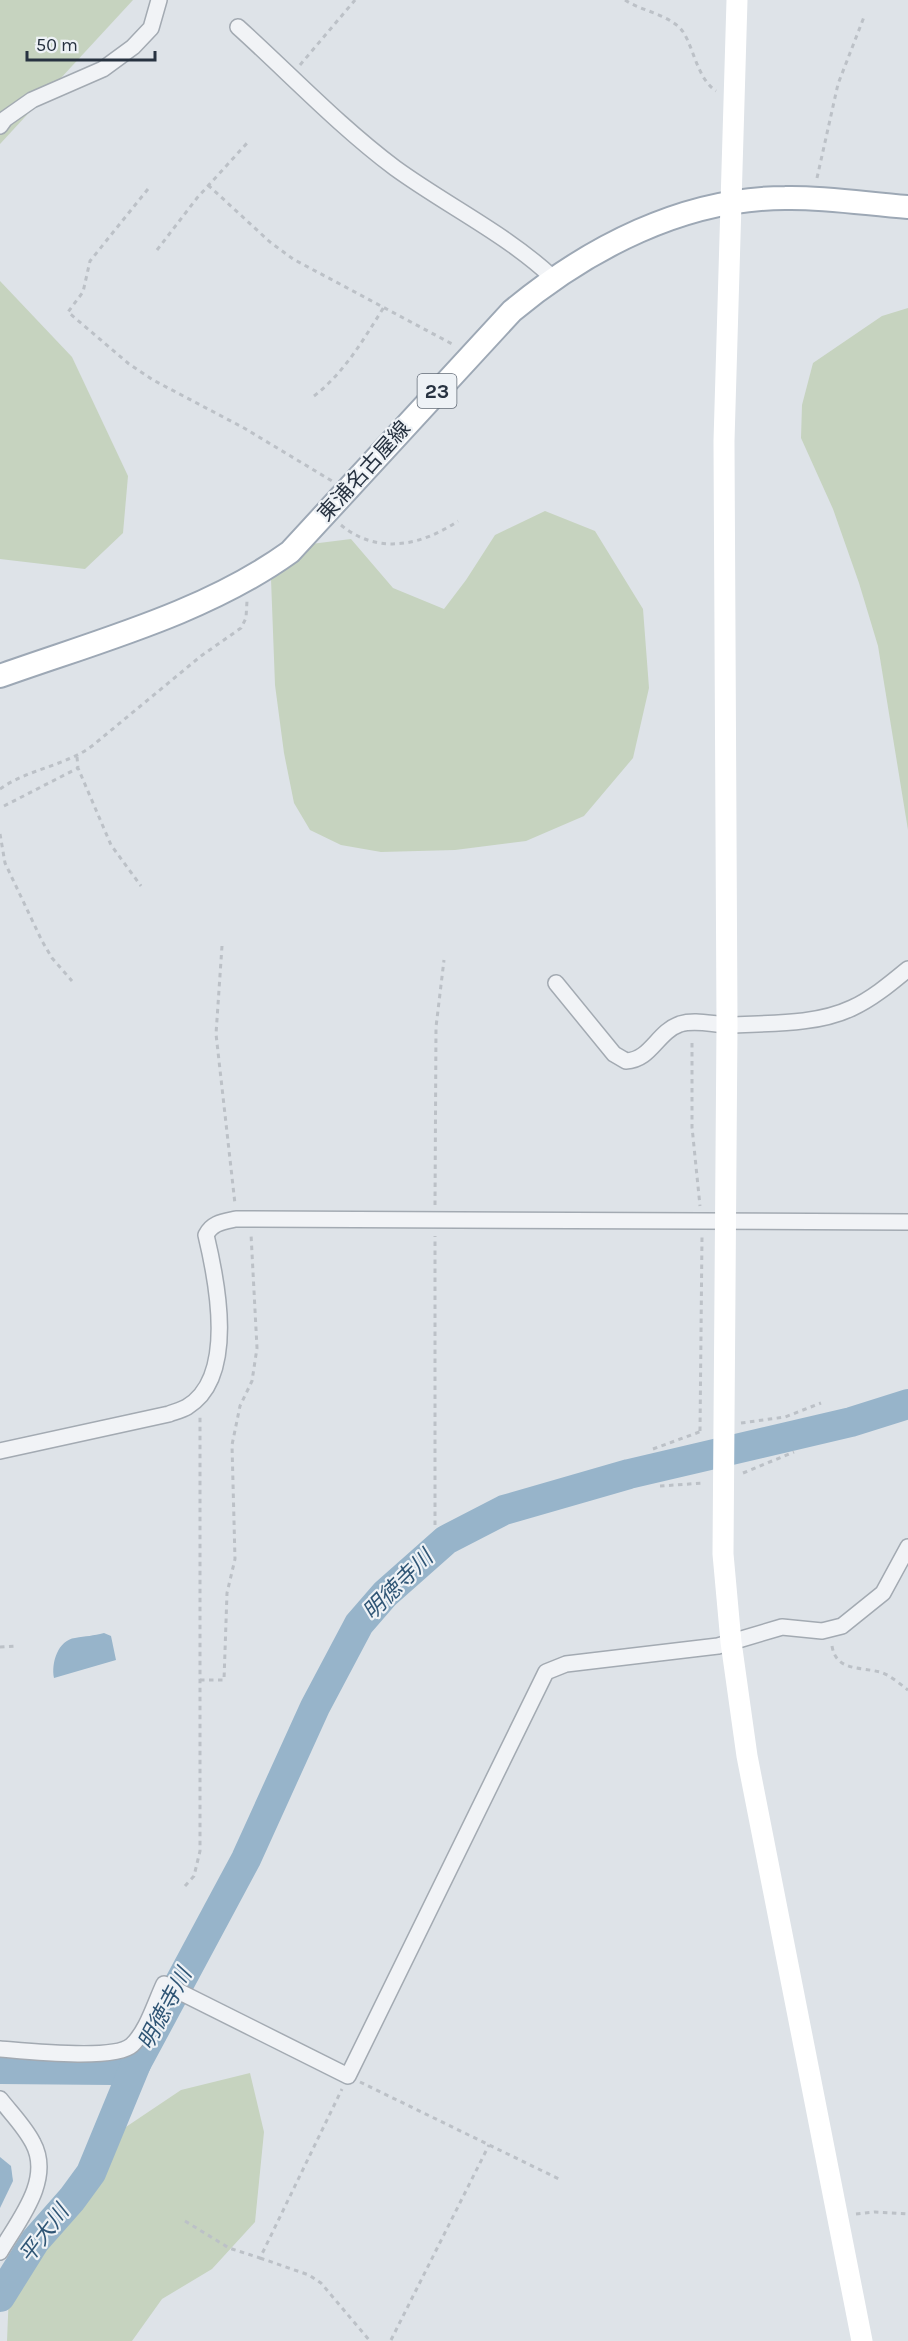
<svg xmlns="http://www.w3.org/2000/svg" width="908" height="2341" viewBox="0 0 908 2341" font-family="Karla,'Noto Sans JP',sans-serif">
	<rect width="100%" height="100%" fill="#dee3e8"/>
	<!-- green -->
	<g fill="#c6d3bf">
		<path d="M0 0H133L0 144Z"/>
		<path d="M0 281 72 357 128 476 123 533 85 569 0 559Z"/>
		<path d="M908 308V830L878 646 859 583 833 509 801 438 802 405 813 363 882 316Z"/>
		<path d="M545 511 595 531 643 609 649 688 633 758 584 816 526 841 455 850 381 852 341 845 310 830 294 803 284 753 275 685 271 579 311 544 351 539 393 588 444 609 466 580 495 535Z"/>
		<path d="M250 2073 264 2132 255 2222 212 2269 162 2299 132 2341H7L9 2292 45 2214 105 2141 181 2090Z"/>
	</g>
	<!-- water -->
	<g fill="#97b4ca">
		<path d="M104 1633 111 1636 116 1660 54 1678C51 1663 58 1640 75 1638 86 1636 93 1636 104 1633Z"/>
		<path d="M0 2157 11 2166 13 2181 0 2208Z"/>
	</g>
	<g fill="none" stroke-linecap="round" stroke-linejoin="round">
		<!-- river -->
		<g stroke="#97b4ca" stroke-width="30">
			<path d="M0 2069 113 2070 136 2064"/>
			<path d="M0 2297 35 2241 72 2199 91 2173 136 2064 246 1859 315 1707 359 1624 385 1594 446 1540 504 1510 629 1474 851 1422 908 1404"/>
		</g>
		<defs>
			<g id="street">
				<path d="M238 27C290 74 339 126 395 168 446 205 506 234 552 277"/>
				<path d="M0 126 5 119 32 100 103 69 133 47 151 28 159 0"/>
				<path d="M556 983 614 1054 626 1061C651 1060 657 1032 680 1024 696 1019 714 1025 730 1025 770 1023 816 1025 852 1008 872 999 891 983 908 969"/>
				<path d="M0 1451 169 1414C174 1412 182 1410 187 1407 237 1377 217 1281 206 1235 212 1223 222 1222 236 1219L908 1222"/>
				<path d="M0 2049C25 2051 115 2061 132 2045 147 2031 155 2003 164 1984L348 2076 546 1672 566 1664 718 1646 782 1627 822 1631 842 1626 883 1593 908 1547"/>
				<path d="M0 2099C11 2113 25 2127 33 2143 53 2180 18 2221 0 2252"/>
			</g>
			<path id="primary" d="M0 676C98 641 205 613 290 552L512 311C588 248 684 198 785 198 826 197 867 204 908 207"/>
		</defs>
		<!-- street casing -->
		<use href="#street" stroke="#a3aab2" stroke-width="18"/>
		<!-- primary casing -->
		<use href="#primary" stroke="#9da8b5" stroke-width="26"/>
		<!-- path -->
		<g stroke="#bcc1c7" stroke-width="3" stroke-dasharray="4.5 4.5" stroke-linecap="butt">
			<path d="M625 0C642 11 663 13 679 27 693 40 695 77 716 91"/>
			<path d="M300 65 355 0"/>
			<path d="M817 178 838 84 864 17"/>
			<path d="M208 185 270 242 293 259 454 345"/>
			<path d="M148 189 90 261 83 292 68 312 129 364 153 380 244 428 332 481"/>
			<path d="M157 250 197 198 248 142"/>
			<path d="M314 396C345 372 363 340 384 307"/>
			<path d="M341 525C377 555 421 546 458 521"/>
			<path d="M77 757 78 768 111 845 141 886"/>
			<path d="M0 789C28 769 65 766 92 746L201 656 241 628 246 618 247 601"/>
			<path d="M4 806 78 768"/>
			<path d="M0 834 5 863 42 941 52 958 72 981"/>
			<path d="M222 946 216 1034 235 1204"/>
			<path d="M692 1043V1127L700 1206"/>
			<path d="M435 1205 436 1027 444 960"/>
			<path d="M741 1423 785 1417 821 1403"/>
			<path d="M700 1431 702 1236"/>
			<path d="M653 1449 702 1431"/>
			<path d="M743 1473 794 1452"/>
			<path d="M660 1486 704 1483"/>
			<path d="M435 1525V1236"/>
			<path d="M832 1646C836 1671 860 1667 880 1672 890 1675 900 1684 908 1690"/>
			<path d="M0 1647 16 1646"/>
			<path d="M200 1680H224L227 1593 235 1559 232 1445 240 1406 252 1381 257 1348 251 1234"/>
			<path d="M185 1886 194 1876 200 1851V1416"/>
			<path d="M360 2082 561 2180"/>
			<path d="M856 2214 875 2212 908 2214"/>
			<path d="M185 2221 229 2248 260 2258 342 2089"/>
			<path d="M260 2258 309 2275 321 2283 370 2341"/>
			<path d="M391 2340 489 2145"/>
		</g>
		<!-- street -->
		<use href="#street" stroke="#f1f3f6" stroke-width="15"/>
		<!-- secondary -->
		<path stroke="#fff" stroke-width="21" d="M737 0 724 441 727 1025 723 1554 731 1642 747 1756 862 2341"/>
		<!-- primary -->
		<use href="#primary" stroke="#fff" stroke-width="22"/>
	</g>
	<g text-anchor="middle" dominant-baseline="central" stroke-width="4.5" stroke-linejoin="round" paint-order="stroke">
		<!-- shield labels -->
		<rect fill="#eef2f6" stroke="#636c77" stroke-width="1.5" x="417.5" y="374" width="39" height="34" rx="4.5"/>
		<g font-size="20" font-weight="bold" fill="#273240">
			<text x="437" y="391">23</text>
		</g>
		<!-- street labels -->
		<g font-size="21" fill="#273240" stroke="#eef2f6">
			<text transform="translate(364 471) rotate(-48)">東浦名古屋線</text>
		</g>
		<!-- water labels -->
		<g font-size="22" font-style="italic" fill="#2f5575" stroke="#eef2f6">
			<text transform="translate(398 1585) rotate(-45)">明徳寺川</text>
			<text transform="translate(165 2009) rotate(-62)">明徳寺川</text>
			<text transform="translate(44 2234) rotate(-53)">平大川</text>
		</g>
	</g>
	<!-- scale -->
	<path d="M27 51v9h128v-9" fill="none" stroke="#273240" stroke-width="3"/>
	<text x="36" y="51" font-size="18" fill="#273240" stroke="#eef2f6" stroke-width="4.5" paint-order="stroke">50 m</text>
</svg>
